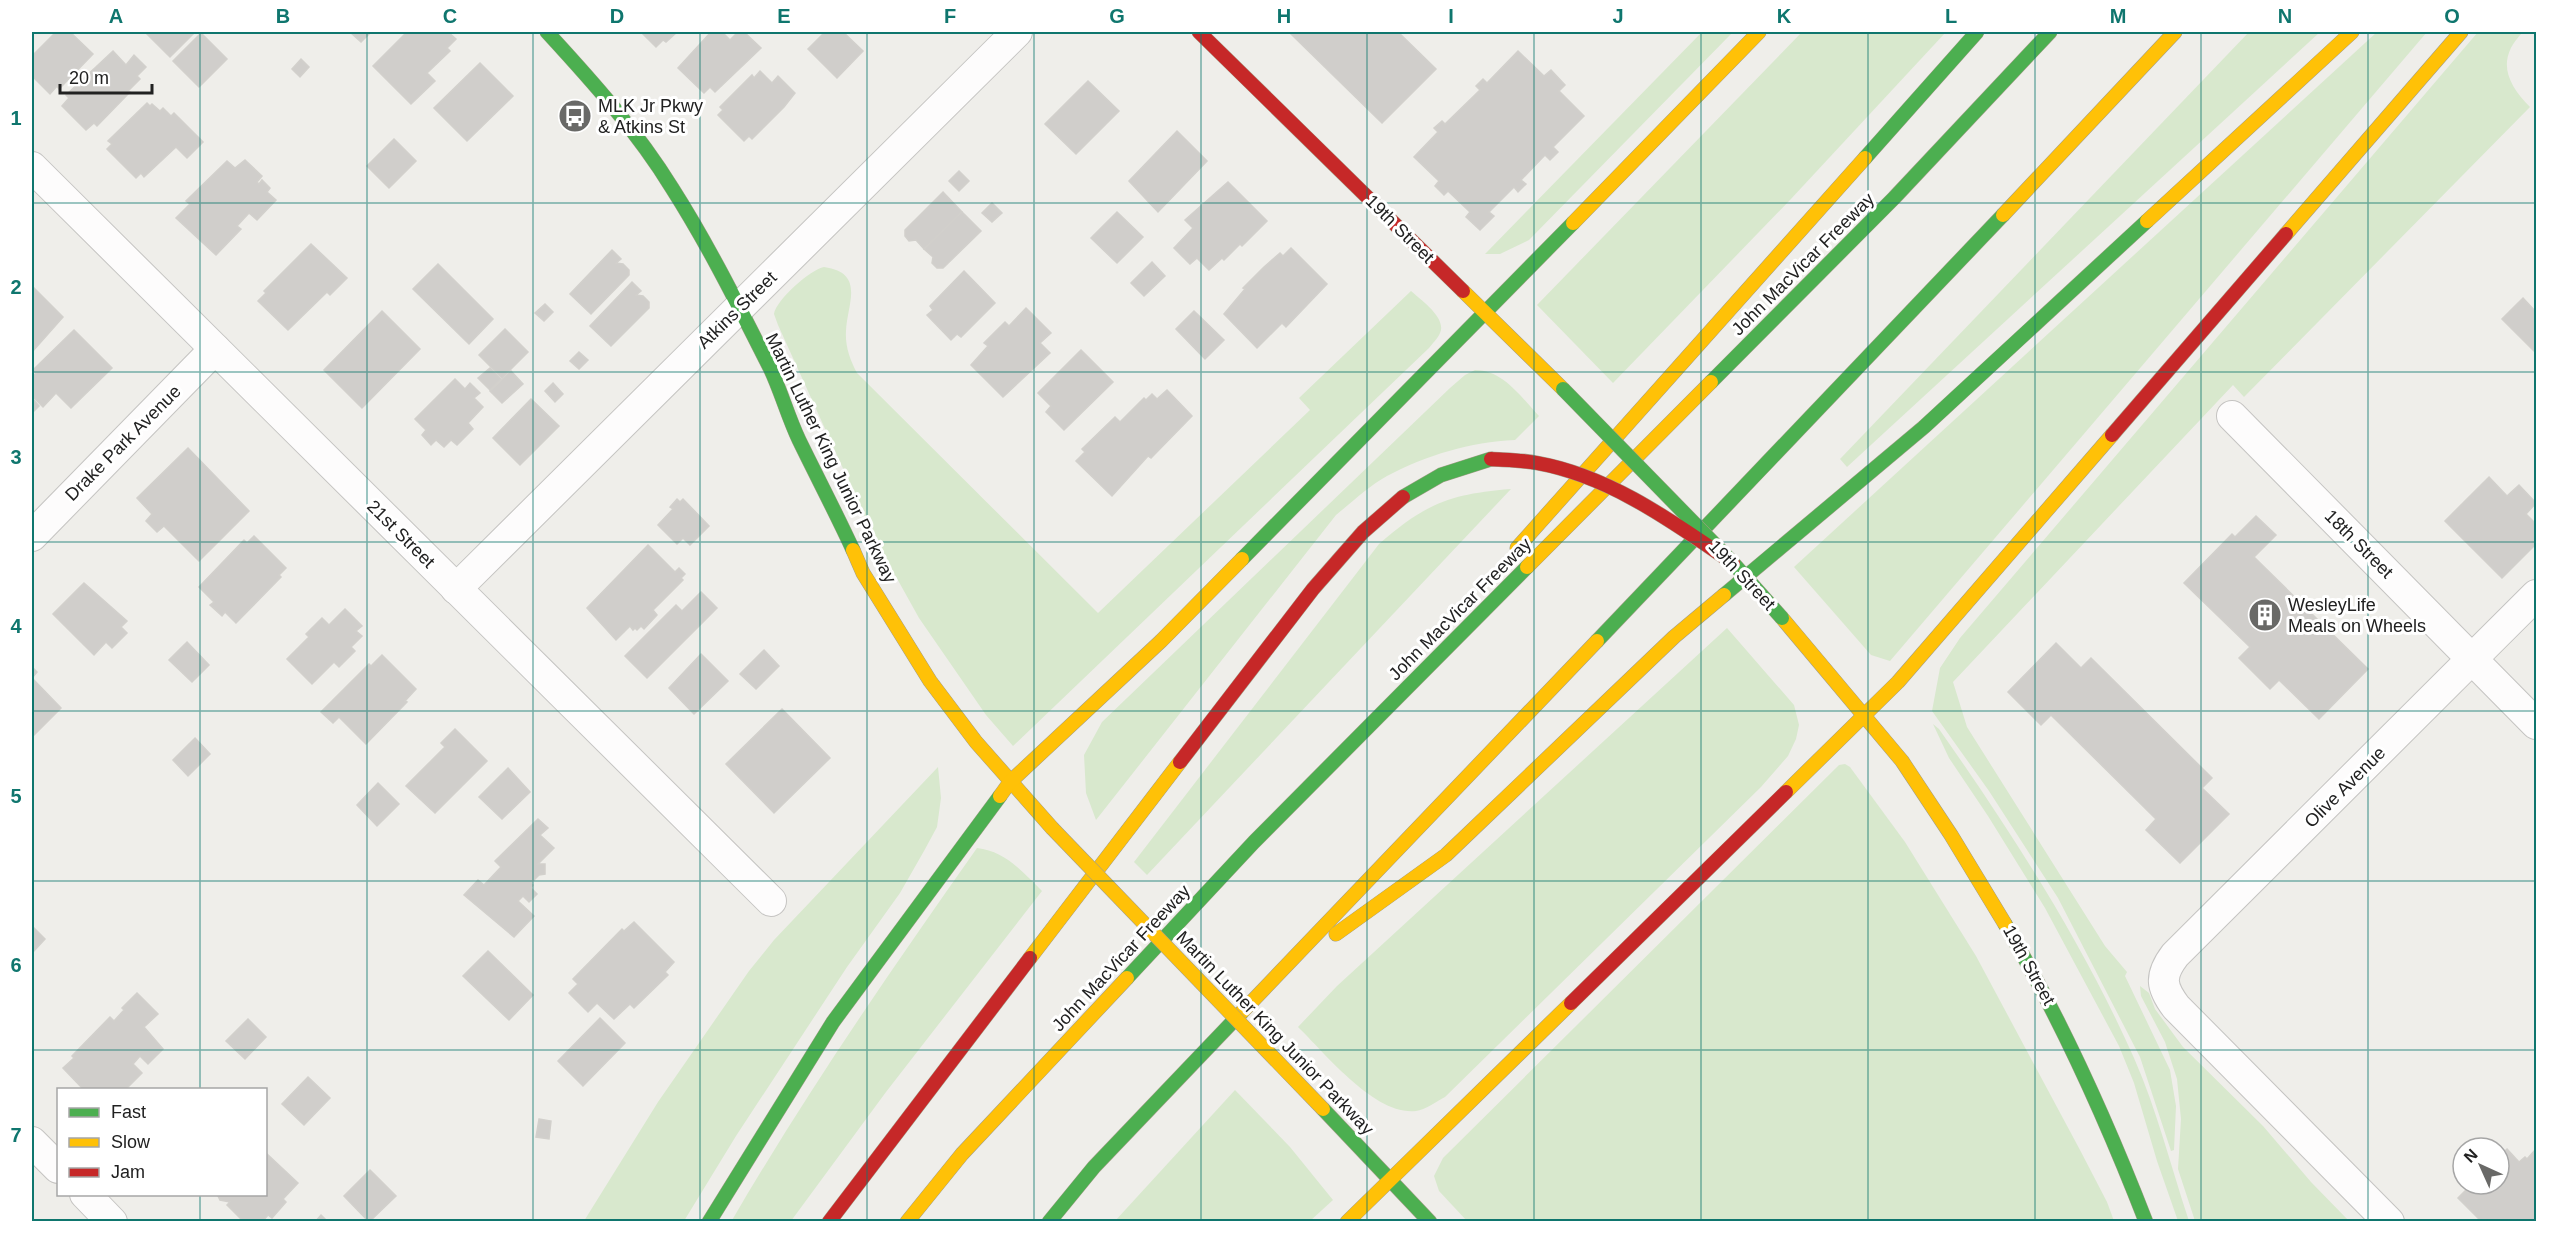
<svg xmlns="http://www.w3.org/2000/svg" width="2568" height="1253" viewBox="0 0 2568 1253" font-family="Arial,sans-serif">
	<rect width="100%" height="100%" fill="#efeeea"/>
	<!-- grass -->
	<g fill="#d8e8cd">
		<path d="M1702 32H1733L1529 240 1500 254H1485Z"/>
		<path d="M1802 32H1946L1790 200 1613 383 1537 305Z"/>
		<path d="M2249 32H2320L1847 467 1840 459Z"/>
		<path d="M2377 32H2427L1890 661 1871 655 1794 567Z"/>
		<path d="M2478 32H2523C2496 59 2506 83 2530 107L2244 397 2233 385 1953 682 1967 727 2105 946 2127 972 2125 976 2170 1070 2176 1106 2174 1150 2171 1151 2140 1057 2058 898 1989 791 1932 711 1940 668 1960 638Z"/>
		<path d="M824 267C866 273 847 304 846 331 845 346 850 360 857 373L1098 613 1310 410 1299 398 1411 291C1421 300 1447 318 1440 333 1438 338 1432 344 1429 348L1013 746 986 715 919 618 875 539 778 325 774 314C776 300 811 269 824 267Z"/>
		<path d="M1475 370C1503 370 1521 397 1539 416L1515 440C1470 442 1427 455 1387 476 1369 486 1352 502 1336 515L1096 820 1086 793 1084 755 1102 722 1450 388 1465 375Z"/>
		<path d="M1511 489 1147 875 1134 862 1379 544C1425 504 1449 494 1511 489Z"/>
		<path d="M1727 628 1794 705 1799 725 1796 739 1788 756 1761 787 1445 1097C1437 1101 1425 1110 1416 1111 1375 1116 1325 1053 1298 1027L1337 986Z"/>
		<path d="M1933 724 1939 729C2012 833 2082 941 2134 1058 2157 1110 2171 1167 2189 1221H2178L2157 1161 2134 1083 2119 1046 2045 908 1988 816 1949 758Z"/>
		<path d="M1845 764 1850 767 1905 842 1976 956 2080 1150 2107 1202 2114 1221H1467L1439 1191 1434 1176 1443 1158 1839 765Z"/>
		<path d="M938 767 941 798 937 827 924 851 900 893 847 967 736 1136 684 1221H584L658 1102 749 971 774 940Z"/>
		<path d="M977 848C1005 851 1023 872 1042 891L886 1092 791 1221 731 1222C806 1093 891 970 977 848Z"/>
		<path d="M2140 986 2149 993 2155 1009 2183 1047 2263 1126 2311 1182 2349 1221H2195L2178 1169 2181 1119 2177 1079 2165 1042 2141 996Z"/>
		<path d="M1235 1090 1290 1147 1333 1200 1310 1221H1115Z"/>
	</g>
	<!-- building -->
	<g fill="#d0cecb" stroke="#d2d0cc" stroke-width="1.5">
		<path d="M56 32H70L93 54 59 89 57 86 50 94 32 76V56Z"/>
		<path d="M145 32H195L170 57Z"/>
		<path d="M350 32H371L361 42Z"/>
		<path d="M407 32H448L456 39 447 48 450 51 427 73 435 81 411 104 373 66Z"/>
		<path d="M641 32H677L666 42 663 40 656 47Z"/>
		<path d="M711 32H722L730 40 738 32H744L761 48 715 92 710 87 704 93 678 68Z"/>
		<path d="M825 32H843L863 51 837 78 808 49Z"/>
		<path d="M1289 32H1398L1436 69 1382 123Z"/>
		<path d="M201 33 227 59 199 87 173 61Z"/>
		<path d="M113 51 126 65 134 55 146 67 137 76 140 79 128 91 130 92 97 126 94 123 86 130 62 106 69 98 66 95Z"/>
		<path d="M1518 51 1544 76 1551 70 1565 85 1559 91 1584 116 1553 147 1558 152 1550 160 1545 155 1521 180 1526 184 1518 192 1514 187 1489 212 1494 216 1480 230 1466 217 1470 212 1448 191 1444 195 1435 186 1439 181 1414 157 1438 132 1434 128 1442 121 1445 124 1480 90 1476 86 1483 79 1487 83Z"/>
		<path d="M301 59 309 67 300 77 292 69Z"/>
		<path d="M480 63 513 96 467 141 434 108Z"/>
		<path d="M760 71 772 83 778 76 795 93 784 107 752 139 749 136 744 141 718 115 723 110 720 107 752 75 754 78Z"/>
		<path d="M1088 81 1119 111 1076 154 1045 124Z"/>
		<path d="M147 103 150 106 152 104 160 111 163 108 171 116 174 113 203 142 187 158 176 147 144 177 141 173 136 178 107 149 112 144 108 141Z"/>
		<path d="M1177 131 1207 161 1158 212 1129 181Z"/>
		<path d="M394 139 416 161 389 188 367 166Z"/>
		<path d="M245 160 262 176 257 182 259 184 262 180 270 188 267 192 276 200 257 220 249 213 237 226 241 229 216 255 176 218 190 204 186 201 227 161 235 168Z"/>
		<path d="M959 171 969 181 959 191 949 181Z"/>
		<path d="M1228 182 1267 221 1242 246 1240 244 1224 260 1222 258 1209 270 1197 258 1190 264 1174 248 1193 228 1185 220Z"/>
		<path d="M943 192 962 212 924 249 916 240 909 241 905 236V230Z"/>
		<path d="M992 203 1002 213 992 222 982 213Z"/>
		<path d="M962 212 981 231 943 268H937L932 263 933 257 924 249Z"/>
		<path d="M1117 212 1143 237 1117 263 1091 238Z"/>
		<path d="M311 244 347 278 330 295 327 292 288 330 258 301 266 293 264 291Z"/>
		<path d="M1291 248 1327 284 1286 327 1282 323 1257 348 1224 314 1245 289 1243 288 1264 267 1280 253 1283 256Z"/>
		<path d="M612 250 621 259 616 263 623 264 629 270V275L591 314 570 294Z"/>
		<path d="M1152 262 1165 276 1144 296 1131 283Z"/>
		<path d="M438 264 493 319 469 344 413 289Z"/>
		<path d="M964 271 995 303 961 337 957 334 951 340 927 315 933 310 930 306Z"/>
		<path d="M632 282 641 291 636 295 643 296 649 302V308L611 346 590 326Z"/>
		<path d="M34 288 63 317 32 352V291Z"/>
		<path d="M2523 298 2536 312V353L2502 319Z"/>
		<path d="M545 304 553 312 544 321 535 313Z"/>
		<path d="M1026 308 1051 333 1040 343 1050 353 1003 397 971 365 988 346 984 343 1005 322 1009 326Z"/>
		<path d="M382 311 420 349 362 408 324 370Z"/>
		<path d="M1194 311 1224 340 1205 359 1176 329Z"/>
		<path d="M505 329 528 352 502 378 479 355Z"/>
		<path d="M74 330 112 368 71 408 56 393 43 407 32 396V377L36 373 33 370Z"/>
		<path d="M1081 350 1113 382 1064 430 1046 412 1051 406 1038 393Z"/>
		<path d="M579 352 588 360 579 369 570 361Z"/>
		<path d="M490 368 501 379 490 390 478 378Z"/>
		<path d="M511 371 523 384 502 403 490 391Z"/>
		<path d="M455 379 465 389 470 383 480 393 474 398 483 407 468 423 473 429 457 445 451 440 444 447 436 440 431 445 422 435 426 430 415 419Z"/>
		<path d="M553 383 563 394 555 402 545 391Z"/>
		<path d="M1167 390 1192 416 1151 458 1148 456 1112 496 1076 461 1085 452 1082 449 1115 417 1120 422 1144 398 1146 400 1152 394 1157 399Z"/>
		<path d="M32 398 39 406 32 413Z"/>
		<path d="M531 399 559 426 520 465 493 438Z"/>
		<path d="M188 448 249 511 199 561 164 526 157 532 146 521 152 514 137 498Z"/>
		<path d="M2489 477 2507 496 2519 485 2536 503 2526 514 2536 524V544L2502 578 2445 521Z"/>
		<path d="M677 499 680 502 683 499 709 526 690 545 683 538 677 544 658 525 673 509 670 507Z"/>
		<path d="M2256 516 2276 535 2254 557 2368 669 2319 719 2279 680 2270 689 2239 658 2250 647 2184 583 2232 534 2235 537Z"/>
		<path d="M254 536 286 568 279 575 281 577 236 623 225 612 222 616 210 605 214 602 199 587 244 540 247 543Z"/>
		<path d="M648 545 675 572 679 568 685 574 681 578 683 580 653 610 657 615 644 629 641 626 637 630 635 628 633 630 630 626 616 640 587 608Z"/>
		<path d="M84 583 127 621 121 627 127 633 112 648 106 642 94 655 53 614Z"/>
		<path d="M701 592 717 608 647 678 625 656 676 605 682 611Z"/>
		<path d="M345 609 362 626 356 631 362 636 351 647 355 651 339 667 334 662 312 684 287 659 309 637 306 634 322 618 329 625Z"/>
		<path d="M187 642 209 665 192 682 169 660Z"/>
		<path d="M2056 643 2081 668 2091 658 2212 778 2202 788 2229 814 2180 863 2146 830 2156 819 2051 715 2041 725 2008 692Z"/>
		<path d="M764 650 779 666 756 689 740 674Z"/>
		<path d="M701 654 728 681 694 714 669 688Z"/>
		<path d="M382 655 416 689 405 701 407 702 366 744 339 717 333 723 321 712 369 664 371 666Z"/>
		<path d="M32 667 37 672 32 678 61 708 33 736 32 734Z"/>
		<path d="M782 709 830 758 774 813 726 764Z"/>
		<path d="M455 729 487 761 435 813 406 786 445 747 441 743Z"/>
		<path d="M195 738 210 754 188 776 173 760Z"/>
		<path d="M508 768 530 792 502 819 479 797Z"/>
		<path d="M378 783 399 804 377 826 357 805Z"/>
		<path d="M538 819 548 828 540 835 554 848 538 864H545V874L539 875 531 883 533 885 531 888 537 894 529 902 523 896 518 901 534 916 514 937 464 895 478 880 484 885 501 867 495 861Z"/>
		<path d="M634 922 674 962 665 972 668 975 634 1008 630 1004 614 1019 597 1003 588 1012 569 993 578 984 573 979 622 929 624 931Z"/>
		<path d="M32 926 45 939 32 953Z"/>
		<path d="M488 951 533 995 509 1020 463 976Z"/>
		<path d="M137 993 158 1014 144 1027 163 1049 148 1064 140 1056 133 1064 142 1073 125 1090H84L63 1068 74 1058 72 1056 110 1017 114 1021 124 1010 122 1008Z"/>
		<path d="M600 1018 625 1043 583 1086 558 1061Z"/>
		<path d="M248 1019 266 1037 245 1059 226 1041Z"/>
		<path d="M308 1077 330 1098 304 1125 282 1104Z"/>
		<path d="M539 1119 551 1121 549 1139 536 1137Z"/>
		<path d="M2507 1149 2519 1162 2525 1157 2527 1159 2536 1149V1222H2482L2458 1198 2472 1184H2499V1157Z"/>
		<path d="M266 1153 298 1183 283 1199 286 1202 272 1218 268 1215 262 1222H244L227 1205 230 1202 220 1200 217 1194H266Z"/>
		<path d="M370 1170 396 1196 369 1222 344 1196Z"/>
		<path d="M321 1215 328 1222H315Z"/>
	</g>
	<g fill="none" stroke-linecap="round" stroke-linejoin="round">
		<defs>
			<g id="street">
				<path d="M32 167 771 901"/>
				<path d="M2232 416 2536 724"/>
				<path d="M32 536 215 349"/>
				<path d="M456 589 1017 32"/>
				<path d="M32 1142 58 1168"/>
				<path d="M85 1194 112 1222"/>
				<path d="M2389 1222 2176 1007C2161 987 2159 976 2175 955L2536 595"/>
			</g>
			<g id="fast">
				<path d="M547 32C592 81 637 131 672 188 709 246 739 307 770 368 781 391 788 417 799 440 817 477 836 513 853 550"/>
				<path d="M1865 158 1977 32"/>
				<path d="M1711 382 1894 198 2050 32"/>
				<path d="M1403 497 1441 475 1491 459"/>
				<path d="M1242 559 1573 223"/>
				<path d="M1724 595 1924 427 2147 221"/>
				<path d="M1597 641 2003 215"/>
				<path d="M2005 924C2061 1019 2106 1119 2146 1222"/>
				<path d="M1127 978 1254 842 1527 567"/>
				<path d="M1323 1109 1430 1222"/>
				<path d="M709 1222 833 1022 1000 796"/>
				<path d="M1049 1222 1094 1167 1241 1013"/>
			</g>
			<g id="slow">
				<path d="M2003 215 2175 32"/>
				<path d="M2147 221 2352 32"/>
				<path d="M1573 223 1759 32"/>
				<path d="M2286 234 2461 32"/>
				<path d="M1463 291 1563 389"/>
				<path d="M1517 548 1865 158"/>
				<path d="M853 550 863 573 930 681 976 742 1052 828"/>
				<path d="M1527 567 1711 382"/>
				<path d="M1782 618 1902 761 1951 835 2005 924"/>
				<path d="M1786 792 1898 682 2112 435"/>
				<path d="M1000 796 1010 782 1161 641 1242 559"/>
				<path d="M1336 934 1446 855 1674 637 1724 595"/>
				<path d="M1030 958 1180 762"/>
				<path d="M1241 1013 1597 641"/>
				<path d="M907 1222 962 1154 1127 978"/>
				<path d="M1347 1222 1571 1003"/>
			</g>
			<g id="jam">
				<path d="M1199 32 1463 291"/>
				<path d="M2112 435 2286 234"/>
				<path d="M1180 762 1313 589 1363 532 1403 497"/>
				<path d="M1571 1003 1786 792"/>
				<path d="M829 1222 1030 958"/>
			</g>
		</defs>
		<!-- street casing -->
		<use href="#street" stroke="#c5c4c2" stroke-width="32"/>
		<!-- fast casing -->
		<use href="#fast" stroke="#a39e89" stroke-width="15"/>
		<!-- slow casing -->
		<use href="#slow" stroke="#a39e89" stroke-width="15"/>
		<!-- jam casing -->
		<use href="#jam" stroke="#a39e89" stroke-width="15"/>
		<!-- street -->
		<use href="#street" stroke="#fdfcfc" stroke-width="30"/>
		<!-- fast -->
		<use href="#fast" stroke="#4caf50" stroke-width="14"/>
		<!-- slow -->
		<use href="#slow" stroke="#ffc107" stroke-width="14"/>
		<!-- jam -->
		<use href="#jam" stroke="#c62828" stroke-width="14"/>
		<defs>
			<path id="fast-bridge" d="M1563 389 1733 563 1782 618"/>
			<path id="slow-bridge" d="M1052 828 1323 1109"/>
			<path id="jam-bridge" d="M1491 459C1506 460 1522 460 1537 463 1610 476 1673 522 1733 563"/>
		</defs>
		<!-- fast-bridge casing -->
		<use href="#fast-bridge" stroke="#a39e89" stroke-width="15" stroke-linecap="butt"/>
		<!-- slow-bridge casing -->
		<use href="#slow-bridge" stroke="#a39e89" stroke-width="15" stroke-linecap="butt"/>
		<!-- jam-bridge casing -->
		<use href="#jam-bridge" stroke="#a39e89" stroke-width="15" stroke-linecap="butt"/>
		<!-- fast-bridge -->
		<use href="#fast-bridge" stroke="#4caf50" stroke-width="14"/>
		<!-- slow-bridge -->
		<use href="#slow-bridge" stroke="#ffc107" stroke-width="14"/>
		<!-- jam-bridge -->
		<use href="#jam-bridge" stroke="#c62828" stroke-width="14"/>
	</g>
	<!-- grid -->
	<path fill="none" stroke="#0f766e" stroke-width="1.5" stroke-opacity="0.55" d="M200 32V1090M367 32V1222M533 32V1222M700 32V1222M867 32V1222M1034 32V1222M1201 32V1222M1367 32V1222M1534 32V1222M1701 32V1222M1868 32V1222M2035 32V1222M2201 32V1222M2368 32V1222M32 203H2536M32 372H2536M32 542H2536M32 711H2536M32 881H2536M32 1050H2536M200 1194V1222"/>
	<!-- icons -->
	<defs>
		<symbol id="bus-disc" viewBox="-11 -11 22 22"><circle r="9.5" fill="#696967" stroke="#fff"/><path d="M-5-6H5V4H4V6H2V4H-2V6H-4V4H-5ZM-3.5-4V0h7V-4ZM-3.5 1.2v1.5H-2V1.2ZM2 1.2v1.5H3.5V1.2Z" fill="#fff"/></symbol>
		<symbol id="building-disc" viewBox="-11 -11 22 22"><circle r="9.5" fill="#696967" stroke="#fff"/><path d="M-4-6H4V6H1V3H-1V6H-4ZM-2.5-4.3h1.7v1.8h-1.7ZM.8-4.3h1.7v1.8H.8ZM-2.5-1h1.7V.8h-1.7ZM.8-1h1.7V.8H.8Z" fill="#fff"/></symbol>
	</defs>
	<g fill-rule="evenodd">
		<use href="#bus-disc" x="556" y="97" width="38" height="38"/>
		<use href="#building-disc" x="2246" y="596" width="38" height="38"/>
	</g>
	<g text-anchor="middle" dominant-baseline="central" stroke-width="6" stroke-linejoin="round" paint-order="stroke">
		<!-- poi labels -->
		<g font-size="18" fill="#212121" stroke="#fff" text-anchor="start">
			<text x="598" y="106">MLK Jr Pkwy<tspan x="598" dy="21">&amp; Atkins St</tspan></text>
			<text x="2288" y="605">WesleyLife<tspan x="2288" dy="21">Meals on Wheels</tspan></text>
		</g>
		<!-- street labels -->
		<g font-size="18" fill="#212121" stroke="#fff">
			<text transform="translate(1400 229) rotate(45)">19th Street</text>
			<text transform="translate(1803 264) rotate(-45)">John MacVicar Freeway</text>
			<text transform="translate(737 310) rotate(-44)">Atkins Street</text>
			<text transform="translate(123 443) rotate(-45)">Drake Park Avenue</text>
			<text transform="translate(831 458) rotate(64)">Martin Luther King Junior Parkway</text>
			<text transform="translate(401 534) rotate(45)">21st Street</text>
			<text transform="translate(2359 544) rotate(45)">18th Street</text>
			<text transform="translate(1742 575) rotate(47)">19th Street</text>
			<text transform="translate(1460 609) rotate(-45)">John MacVicar Freeway</text>
			<text transform="translate(2345 787) rotate(-45)">Olive Avenue</text>
			<text transform="translate(1121 958) rotate(-47)">John MacVicar Freeway</text>
			<text transform="translate(2029 965) rotate(61)">19th Street</text>
			<text transform="translate(1275 1033) rotate(46)">Martin Luther King Junior Parkway</text>
		</g>
	</g>
	<!-- border -->
	<rect width="2568" height="1253" fill="none" stroke="#ffffff" stroke-width="66"/>
	<!-- legend -->
	<rect x="57" y="1088" width="210" height="108" fill="#ffffff" stroke="#a6a6a6" stroke-width="1.5"/>
	<rect x="69" y="1108" width="30" height="9" fill="#4caf50" stroke="#a6a6a6" stroke-width="1.5"/>
	<text x="111" y="1118" font-size="18" fill="#212121">Fast</text>
	<rect x="69" y="1138" width="30" height="9" fill="#ffc107" stroke="#a6a6a6" stroke-width="1.5"/>
	<text x="111" y="1148" font-size="18" fill="#212121">Slow</text>
	<rect x="69" y="1168" width="30" height="9" fill="#c62828" stroke="#a6a6a6" stroke-width="1.5"/>
	<text x="111" y="1178" font-size="18" fill="#212121">Jam</text>
	<!-- north arrow -->
	<g transform="translate(2481 1166) rotate(315)"><circle r="28" fill="#ffffff" stroke="#a6a6a6" stroke-width="1.5"/>
	<path d="M0-4.5L10 22L0 15L-10 22Z" fill="#696967"/>
	<text y="-9" font-size="16" font-weight="bold" text-anchor="middle" fill="#212121">N</text>
	</g>
	<!-- scale -->
	<path d="M60 84v9h92v-9" fill="none" stroke="#212121" stroke-width="3"/>
	<text x="69" y="84" font-size="18" fill="#212121" stroke="#ffffff" stroke-width="4.5" paint-order="stroke">20 m</text>
	<rect x="33" y="33" width="2502" height="1187" fill="none" stroke="#0f766e" stroke-width="2"/>
	<g font-size="20" text-anchor="middle" font-weight="bold" fill="#0f766e">
		<text x="116" y="23">A</text>
		<text x="283" y="23">B</text>
		<text x="450" y="23">C</text>
		<text x="617" y="23">D</text>
		<text x="784" y="23">E</text>
		<text x="950" y="23">F</text>
		<text x="1117" y="23">G</text>
		<text x="1284" y="23">H</text>
		<text x="1451" y="23">I</text>
		<text x="1618" y="23">J</text>
		<text x="1784" y="23">K</text>
		<text x="1951" y="23">L</text>
		<text x="2118" y="23">M</text>
		<text x="2285" y="23">N</text>
		<text x="2452" y="23">O</text>
		<text x="16" y="125">1</text>
		<text x="16" y="294">2</text>
		<text x="16" y="464">3</text>
		<text x="16" y="633">4</text>
		<text x="16" y="803">5</text>
		<text x="16" y="972">6</text>
		<text x="16" y="1142">7</text>
	</g>
</svg>
